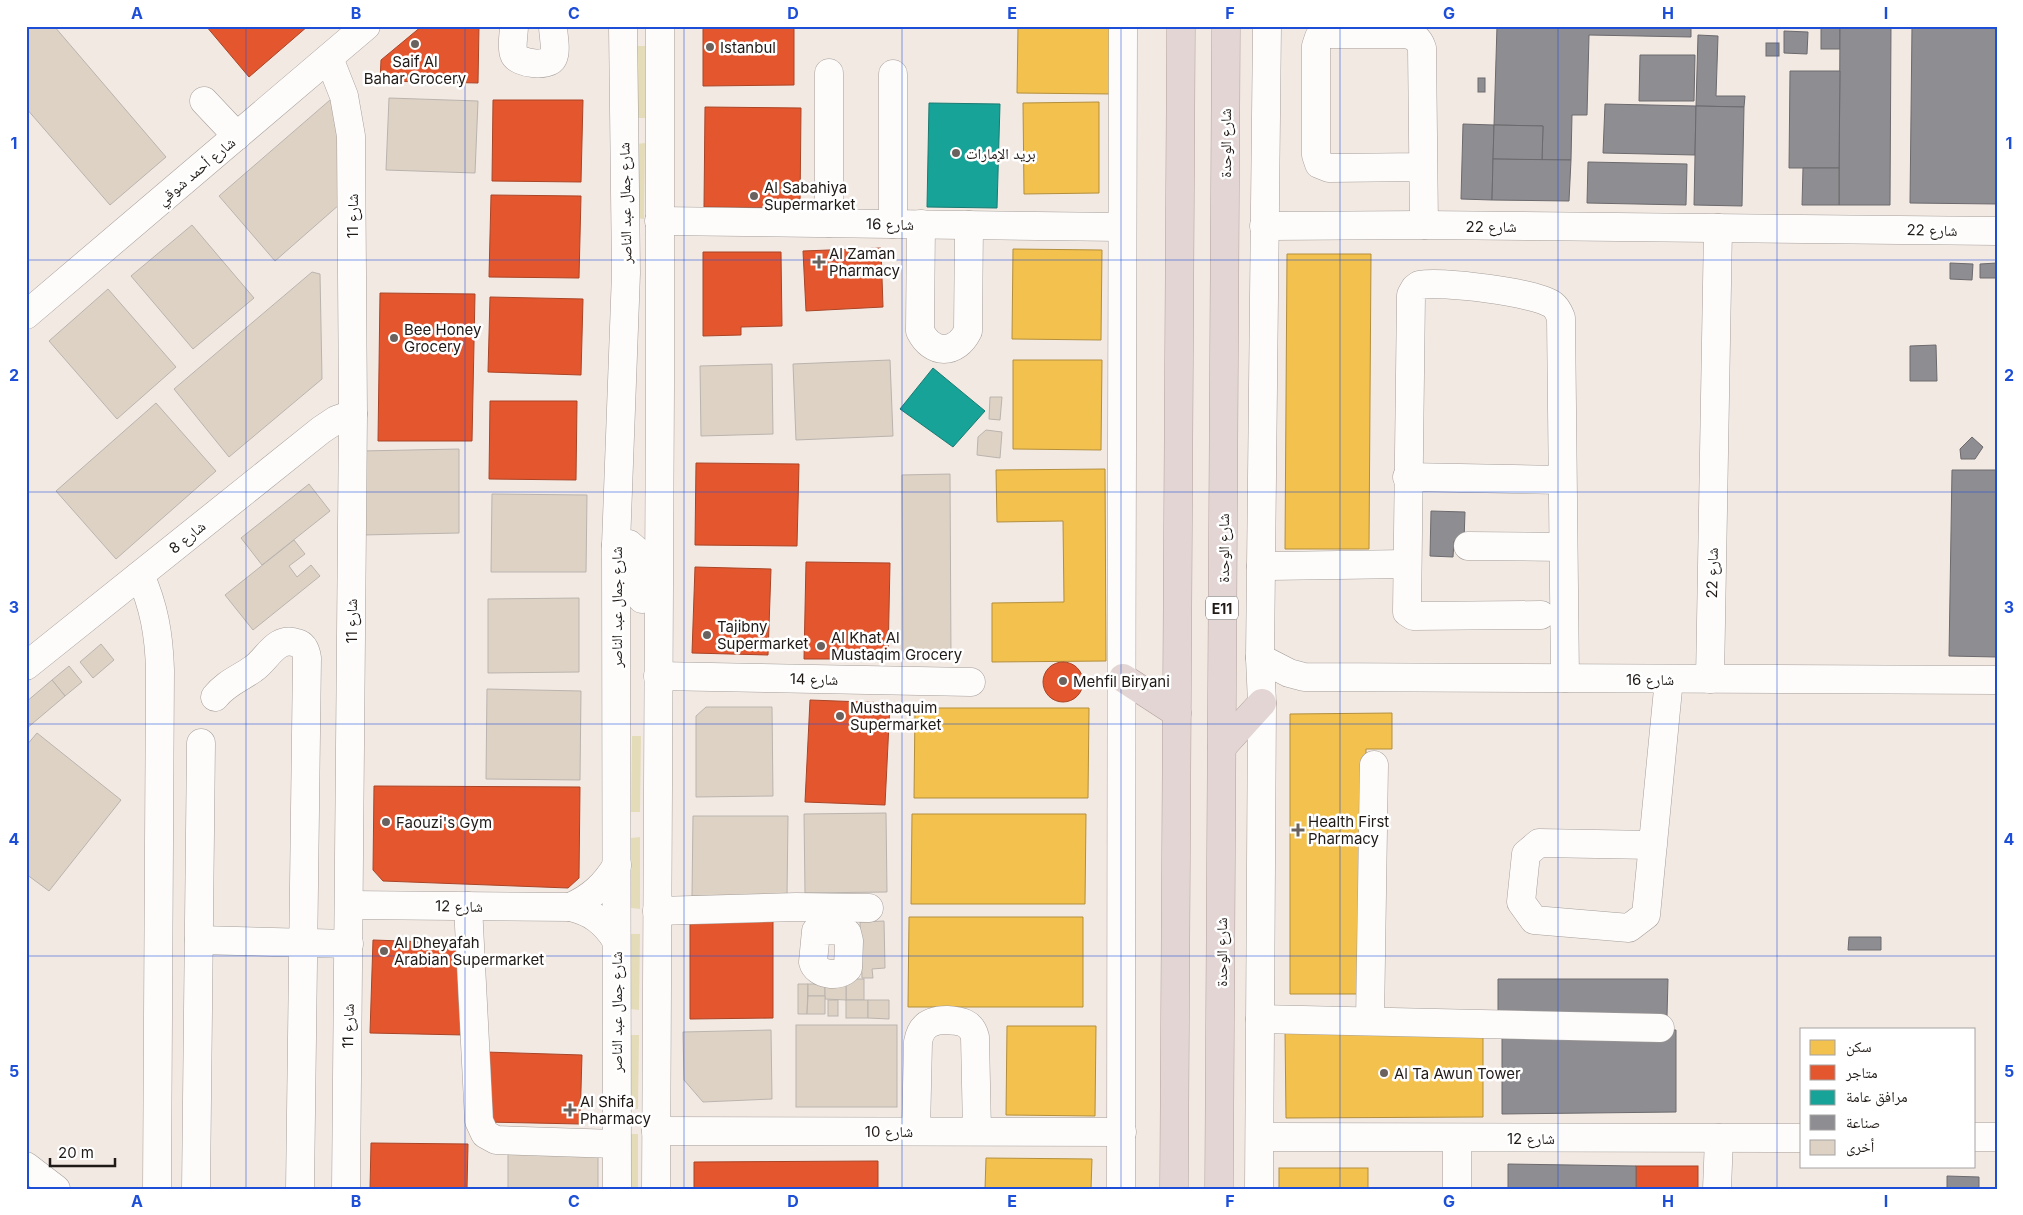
<svg xmlns="http://www.w3.org/2000/svg" width="2023" height="1215" viewBox="0 0 2023 1215" font-family="Inter,'Noto Naskh Arabic',sans-serif">
	<rect width="100%" height="100%" fill="#f3e9e3"/>
	<!-- green -->
	<g fill="#e4dbb9">
		<rect x="636" y="46" width="9" height="72"/>
		<path d="M645 143 644 219 637 218 636 144Z"/>
		<path d="M632 736H641L640 812H631Z"/>
		<path d="M640 837V909L631 908V838Z"/>
		<path d="M631 934H640L639 1010 630 1009Z"/>
		<path d="M630 1035H639L638 1109H630Z"/>
		<rect x="629" y="1134" width="9" height="55"/>
	</g>
	<!-- homes -->
	<g fill="#f2c14e" stroke="#b38f3d">
		<path d="M1018 26H1113L1112 94 1017 93Z"/>
		<path d="M1099 102V193L1024 194 1023 103Z"/>
		<path d="M1013 249 1102 250 1101 340 1012 339Z"/>
		<path d="M1287 254H1371L1369 549H1285Z"/>
		<path d="M1013 360H1102L1101 450 1013 449Z"/>
		<path d="M1105 469 1106 661 992 662V603L1064 602 1063 521 997 522 996 470Z"/>
		<path d="M915 708H1089L1088 798H914Z"/>
		<path d="M1392 713V749H1366V994H1290V714Z"/>
		<path d="M912 814H1086L1085 904H911Z"/>
		<path d="M909 917H1083V1007H908Z"/>
		<path d="M1007 1026H1096L1095 1116 1006 1115Z"/>
		<path d="M1483 1028V1117L1286 1118 1285 1029Z"/>
		<path d="M986 1158 1092 1159 1091 1189H985Z"/>
		<rect x="1279" y="1168" width="89" height="21"/>
	</g>
	<!-- shops -->
	<g fill="#e4572e" stroke="#a94527">
		<path d="M206 26H308L249 77Z"/>
		<path d="M422 26H479L478 83 380 81 381 60Z"/>
		<path d="M703 26H794V85L703 86Z"/>
		<path d="M493 100H583L581 182 492 181Z"/>
		<path d="M705 107 801 108 800 208 704 207Z"/>
		<path d="M491 195 581 196 579 278 489 277Z"/>
		<path d="M881 248 883 307 806 311 803 251Z"/>
		<path d="M703 252H781L782 326 741 327V335L703 336Z"/>
		<path d="M380 293 475 294 472 441H378Z"/>
		<path d="M490 297 583 299 581 375 488 372Z"/>
		<path d="M490 401H577L576 480 489 479Z"/>
		<path d="M696 463 799 464 797 546 695 545Z"/>
		<path d="M806 562 890 563 888 659H804Z"/>
		<path d="M695 567 771 569 768 655 692 653Z"/>
		<circle cx="1063" cy="682" r="20"/>
		<path d="M810 700 890 703 885 805 805 802Z"/>
		<path d="M374 786 580 787 579 878 568 888 383 881 373 870Z"/>
		<path d="M773 915V1018L690 1019V916Z"/>
		<path d="M373 940 459 943 464 1035 370 1033Z"/>
		<path d="M485 1052 582 1055 580 1124 486 1122Z"/>
		<path d="M371 1143 468 1144 467 1189H370Z"/>
		<path d="M878 1161V1189H694V1162Z"/>
		<rect x="1636" y="1166" width="62" height="23"/>
	</g>
	<!-- public -->
	<g fill="#17a398" stroke="#1a7a71">
		<path d="M929 103 1000 104 997 208 927 207Z"/>
		<path d="M933 368 985 411 953 447 900 409Z"/>
	</g>
	<!-- industry -->
	<g fill="#8d8d92" stroke="#6c6a6d">
		<path d="M1497 26H1691V37L1589 35 1587 115H1572L1571 160H1542L1543 126 1494 125Z"/>
		<rect x="1821" y="26" width="19" height="23"/>
		<path d="M1840 26H1891L1890 205H1839Z"/>
		<path d="M1912 26H1997V204L1910 203Z"/>
		<path d="M1784 31 1808 32 1807 54 1784 53Z"/>
		<path d="M1698 35 1718 36 1716 96H1745L1744 107 1696 106Z"/>
		<rect x="1766" y="43" width="13" height="13"/>
		<path d="M1640 55H1695L1694 101H1639Z"/>
		<path d="M1790 71H1840L1839 168H1789Z"/>
		<rect x="1478" y="78" width="7" height="14"/>
		<path d="M1605 104 1696 106 1695 155 1603 153Z"/>
		<path d="M1696 106 1744 107 1742 206 1694 205Z"/>
		<path d="M1463 124 1494 125 1492 200 1461 199Z"/>
		<path d="M1494 125 1543 126 1542 160 1493 159Z"/>
		<path d="M1493 159 1571 160 1569 201 1492 200Z"/>
		<path d="M1588 162 1687 164 1686 205 1587 203Z"/>
		<path d="M1803 168H1839V205H1802Z"/>
		<path d="M1950 263 1973 264 1972 280 1950 279Z"/>
		<path d="M1997 263V278H1980V264Z"/>
		<path d="M1936 345 1937 381H1910V346Z"/>
		<path d="M1972 437 1983 447 1975 459H1961L1960 449Z"/>
		<path d="M1952 470H1997V657L1949 656Z"/>
		<path d="M1431 511 1465 512 1464 541H1454L1453 557 1430 556Z"/>
		<path d="M1849 937H1881V950H1848Z"/>
		<path d="M1498 979H1668L1667 1016H1498Z"/>
		<path d="M1676 1030V1112L1502 1114V1031Z"/>
		<path d="M1508 1164 1636 1166V1189H1508Z"/>
		<path d="M1947 1176 1979 1177V1188H1947Z"/>
	</g>
	<!-- building -->
	<g fill="#ded2c5" stroke="#bab4ae">
		<path d="M26 26H54L166 157 110 205 26 108Z"/>
		<path d="M389 98 478 101 475 173 386 170Z"/>
		<path d="M330 100 342 108 340 204 275 261 219 196Z"/>
		<path d="M192 225 254 298 193 349 131 276Z"/>
		<path d="M312 272 320 274 322 379 229 457 174 389Z"/>
		<path d="M108 289 176 367 117 419 49 341Z"/>
		<path d="M890 360 893 436 796 440 793 364Z"/>
		<path d="M772 364 773 434 701 436 700 366Z"/>
		<path d="M990 397H1002L1000 420 989 419Z"/>
		<path d="M156 403 216 471 116 559 56 491Z"/>
		<path d="M986 430 1002 432 1000 458 977 455 978 437Z"/>
		<path d="M459 449V533L362 535 361 451Z"/>
		<path d="M950 474 951 658 903 659 902 475Z"/>
		<path d="M309 484 330 511 262 565 241 538Z"/>
		<path d="M492 494 587 495 586 572H491Z"/>
		<path d="M294 540 305 554 289 566 297 577 311 565 320 576 253 630 225 595Z"/>
		<path d="M579 598V672L488 673V599Z"/>
		<path d="M101 644 114 660 93 678 80 662Z"/>
		<path d="M69 666 82 682 65 696 52 680Z"/>
		<path d="M52 680 65 696 26 729V702Z"/>
		<path d="M487 689 581 691 580 780 486 779Z"/>
		<path d="M706 707H772L773 796 696 797V716Z"/>
		<path d="M37 733 121 800 49 891 26 874V746Z"/>
		<path d="M886 813 887 892 805 893 804 814Z"/>
		<path d="M693 816H788L787 896H692Z"/>
		<path d="M884 921 885 968 872 969 873 978H862L860 922Z"/>
		<rect x="846" y="979" width="18" height="21"/>
		<path d="M798 984H808L807 1014H798Z"/>
		<rect x="808" y="984" width="17" height="12"/>
		<path d="M825 984H846V1000L825 999Z"/>
		<path d="M808 996H825V1014H807Z"/>
		<rect x="828" y="1000" width="10" height="16"/>
		<rect x="846" y="1000" width="22" height="18"/>
		<path d="M868 1000H889V1019L868 1018Z"/>
		<rect x="796" y="1025" width="101" height="82"/>
		<path d="M771 1030 772 1099 703 1102 684 1080 683 1032Z"/>
		<rect x="508" y="1152" width="90" height="37"/>
	</g>
	<g fill="none" stroke-linecap="round" stroke-linejoin="round">
		<defs>
			<g id="minor">
				<path d="M514 26C514 34 511 47 514 54 517 64 549 67 553 58 557 50 553 35 553 26"/>
				<path d="M329 58 344 96 351 136 353 414 346 1189"/>
				<path d="M829 73V223"/>
				<path d="M893 74V224"/>
				<path d="M204 101 237 136"/>
				<path d="M1423 167 1329 168 1319 164 1316 155V46L1319 37 1327 34H1404C1414 35 1419 39 1422 48L1424 225"/>
				<path d="M659 221 1121 227"/>
				<path d="M921 224 920 331C932 355 956 355 968 331L969 225"/>
				<path d="M1264 226 1424 225 1997 231"/>
				<path d="M26 315 366 26"/>
				<path d="M1407 477 1562 480"/>
				<path d="M616 545 629 544 638 552 642 599"/>
				<path d="M1468 546 1563 547"/>
				<path d="M1261 566 1407 564"/>
				<path d="M140 575C154 606 159 635 160 670L157 1189"/>
				<path d="M1541 615 1413 616 1407 612 1411 295 1415 288 1419 285C1441 281 1536 292 1553 305 1558 309 1559 313 1561 318L1565 678"/>
				<path d="M1260 658 1289 673 1304 677 1997 680"/>
				<path d="M26 666 321 430 336 420 353 414"/>
				<path d="M658 676 971 682"/>
				<path d="M1710 679 1718 228"/>
				<path d="M215 697C226 683 239 679 253 669 267 660 276 635 297 643 304 645 306 651 307 658L300 1189"/>
				<path d="M1653 845 1539 843 1526 854 1521 902 1534 920 1629 928 1646 915 1669 679"/>
				<path d="M349 905 570 907C591 912 604 921 616 940"/>
				<path d="M468 906 479 1121 485 1134 496 1140 616 1144"/>
				<path d="M570 907C591 898 605 885 617 865"/>
				<path d="M657 911 796 907 869 908"/>
				<path d="M841 930 847 933 849 941 848 968C840 978 816 975 813 962L816 931Z"/>
				<path d="M199 940 349 944"/>
				<path d="M1260 1019 1660 1028"/>
				<path d="M1370 1021 1374 765"/>
				<path d="M656 1131 1122 1132"/>
				<path d="M916 1131 918 1042C921 1025 931 1020 947 1020 961 1021 971 1022 975 1037L977 1131"/>
				<path d="M1260 1137 1802 1138"/>
				<path d="M1974 1137H1997"/>
				<path d="M1457 1138V1189"/>
				<path d="M26 1166 56 1189"/>
				<path d="M196 1189 201 743"/>
				<path d="M617 1189 616 545 626 273 623 26"/>
				<path d="M656 1189 660 386V26"/>
				<path d="M1121 1189C1124 801 1119 414 1123 26"/>
				<path d="M1259 1189 1262 703 1260 658 1267 26"/>
				<path d="M1717 1189 1719 1138"/>
			</g>
			<g id="highway">
				<path d="M1123 678 1177 713"/>
				<path d="M1222 747 1262 703"/>
				<path d="M1174 1189 1181 26"/>
				<path d="M1219 1189 1226 26"/>
			</g>
		</defs>
		<!-- minor casing -->
		<use href="#minor" stroke="#a59e99" stroke-width="29"/>
		<!-- highway casing -->
		<use href="#highway" stroke="#b2a19d" stroke-width="29"/>
		<!-- minor -->
		<use href="#minor" stroke="#fdfcfb" stroke-width="28"/>
		<!-- highway -->
		<use href="#highway" stroke="#e2d5d3" stroke-width="28"/>
	</g>
	<!-- grid -->
	<path fill="none" stroke="#1d4ed8" stroke-width="1" stroke-opacity="0.55" d="M246 26V1189M465 26V1189M684 26V1189M902 26V1189M1121 26V1189M1340 26V1189M1558 26V1189M1777 26V1189M26 260H1997M26 492H1997M26 724H1997M26 956H1997"/>
	<!-- markers -->
	<g fill="#6a625e" stroke="#fff" stroke-width="2">
		<circle cx="415" cy="44" r="5"/>
		<circle cx="710" cy="47" r="5"/>
		<circle cx="956" cy="153" r="5"/>
		<circle cx="754" cy="196" r="5"/>
		<path d="M816.5 254.5h5v5h5v5h-5v5h-5v-5h-5v-5h5z"/>
		<circle cx="394" cy="338" r="5"/>
		<circle cx="707" cy="635" r="5"/>
		<circle cx="821" cy="646" r="5"/>
		<circle cx="1063" cy="681" r="5"/>
		<circle cx="840" cy="716" r="5"/>
		<circle cx="386" cy="822" r="5"/>
		<path d="M1295.5 822.5h5v5h5v5h-5v5h-5v-5h-5v-5h5z"/>
		<circle cx="384" cy="951" r="5"/>
		<circle cx="1384" cy="1073" r="5"/>
		<path d="M567.5 1102.5h5v5h5v5h-5v5h-5v-5h-5v-5h5z"/>
	</g>
	<g text-anchor="middle" dominant-baseline="central" stroke-width="5" stroke-linejoin="round" paint-order="stroke">
		<!-- shield labels -->
		<rect fill="#fff" stroke="#635f5c" stroke-width="1" x="1206" y="596.5" width="32" height="23" rx="4"/>
		<g font-size="14" font-weight="bold" fill="#201a16">
			<text x="1222" y="608">E11</text>
		</g>
		<!-- poi labels -->
		<g font-size="15" fill="#201a16" stroke="#fff" text-anchor="start">
			<text x="720" y="47">Istanbul</text>
			<text x="415" y="61" text-anchor="middle">Saif Al<tspan x="415" dy="17">Bahar Grocery</tspan></text>
			<text x="966" y="153">بريد الإمارات</text>
			<text x="764" y="187">Al Sabahiya<tspan x="764" dy="17">Supermarket</tspan></text>
			<text x="829" y="253">Al Zaman<tspan x="829" dy="17">Pharmacy</tspan></text>
			<text x="404" y="329">Bee Honey<tspan x="404" dy="17">Grocery</tspan></text>
			<text x="717" y="626">Tajibny<tspan x="717" dy="17">Supermarket</tspan></text>
			<text x="831" y="637">Al Khat Al<tspan x="831" dy="17">Mustaqim Grocery</tspan></text>
			<text x="1073" y="681">Mehfil Biryani</text>
			<text x="850" y="707">Musthaquim<tspan x="850" dy="17">Supermarket</tspan></text>
			<text x="1308" y="821">Health First<tspan x="1308" dy="17">Pharmacy</tspan></text>
			<text x="396" y="822">Faouzi's Gym</text>
			<text x="394" y="942">Al Dheyafah<tspan x="394" dy="17">Arabian Supermarket</tspan></text>
			<text x="1394" y="1073">Al Ta Awun Tower</text>
			<text x="580" y="1101">Al Shifa<tspan x="580" dy="17">Pharmacy</tspan></text>
		</g>
		<!-- street labels -->
		<g font-size="15" fill="#201a16" stroke="#fff">
			<text transform="translate(1225 143) rotate(-90)">شارع الوحدة</text>
			<text transform="translate(196 171) rotate(-40)">شارع أحمد شوقي</text>
			<text transform="translate(625 203) rotate(-91)">شارع جمال عبد الناصر</text>
			<text transform="translate(352 216) rotate(-90)">شارع 11</text>
			<text transform="translate(890 224) rotate(1)">شارع 16</text>
			<text x="1491" y="226">شارع 22</text>
			<text transform="translate(1932 230) rotate(1)">شارع 22</text>
			<text transform="translate(187 537) rotate(-39)">شارع 8</text>
			<text transform="translate(1223 548) rotate(-90)">شارع الوحدة</text>
			<text transform="translate(1712 573) rotate(-89)">شارع 22</text>
			<text transform="translate(616 607) rotate(-90)">شارع جمال عبد الناصر</text>
			<text transform="translate(351 621) rotate(-90)">شارع 11</text>
			<text transform="translate(814 679) rotate(1)">شارع 14</text>
			<text x="1650" y="679">شارع 16</text>
			<text transform="translate(459 906) rotate(1)">شارع 12</text>
			<text transform="translate(1221 952) rotate(-90)">شارع الوحدة</text>
			<text transform="translate(616 1012) rotate(-90)">شارع جمال عبد الناصر</text>
			<text transform="translate(348 1026) rotate(-89)">شارع 11</text>
			<text x="889" y="1131">شارع 10</text>
			<text x="1531" y="1138">شارع 12</text>
		</g>
	</g>
	<!-- border -->
	<rect width="2023" height="1215" fill="none" stroke="#ffffff" stroke-width="55"/>
	<!-- legend -->
	<rect x="1800" y="1028" width="175" height="140" fill="#ffffff" stroke="#a6a3a2"/>
	<rect x="1810" y="1040" width="25" height="15" fill="#f2c14e" stroke="#a6a3a2"/>
	<text x="1846" y="1052" font-size="15" fill="#201a16">سكن</text>
	<rect x="1810" y="1065" width="25" height="15" fill="#e4572e" stroke="#a6a3a2"/>
	<text x="1846" y="1078" font-size="15" fill="#201a16">متاجر</text>
	<rect x="1810" y="1090" width="25" height="15" fill="#17a398" stroke="#a6a3a2"/>
	<text x="1846" y="1102" font-size="15" fill="#201a16">مرافق عامة</text>
	<rect x="1810" y="1115" width="25" height="15" fill="#8d8d92" stroke="#a6a3a2"/>
	<text x="1846" y="1128" font-size="15" fill="#201a16">صناعة</text>
	<rect x="1810" y="1140" width="25" height="15" fill="#ded2c5" stroke="#a6a3a2"/>
	<text x="1846" y="1152" font-size="15" fill="#201a16">أخرى</text>
	<!-- scale -->
	<path d="M50 1158v8h65v-8" fill="none" stroke="#201a16" stroke-width="2.5"/>
	<text x="58" y="1158" font-size="15" fill="#201a16" stroke="#ffffff" stroke-width="4" paint-order="stroke">20 m</text>
	<rect x="28" y="28" width="1968" height="1160" fill="none" stroke="#1d4ed8" stroke-width="2"/>
	<g font-size="16" text-anchor="middle" font-weight="bold" fill="#1d4ed8">
		<text x="137" y="19">A</text>
		<text x="356" y="19">B</text>
		<text x="574" y="19">C</text>
		<text x="793" y="19">D</text>
		<text x="1012" y="19">E</text>
		<text x="1230" y="19">F</text>
		<text x="1449" y="19">G</text>
		<text x="1668" y="19">H</text>
		<text x="1886" y="19">I</text>
		<text x="14" y="149">1</text>
		<text x="2009" y="149">1</text>
		<text x="14" y="381">2</text>
		<text x="2009" y="381">2</text>
		<text x="14" y="613">3</text>
		<text x="2009" y="613">3</text>
		<text x="14" y="845">4</text>
		<text x="2009" y="845">4</text>
		<text x="14" y="1077">5</text>
		<text x="2009" y="1077">5</text>
		<text x="137" y="1207">A</text>
		<text x="356" y="1207">B</text>
		<text x="574" y="1207">C</text>
		<text x="793" y="1207">D</text>
		<text x="1012" y="1207">E</text>
		<text x="1230" y="1207">F</text>
		<text x="1449" y="1207">G</text>
		<text x="1668" y="1207">H</text>
		<text x="1886" y="1207">I</text>
	</g>
</svg>
